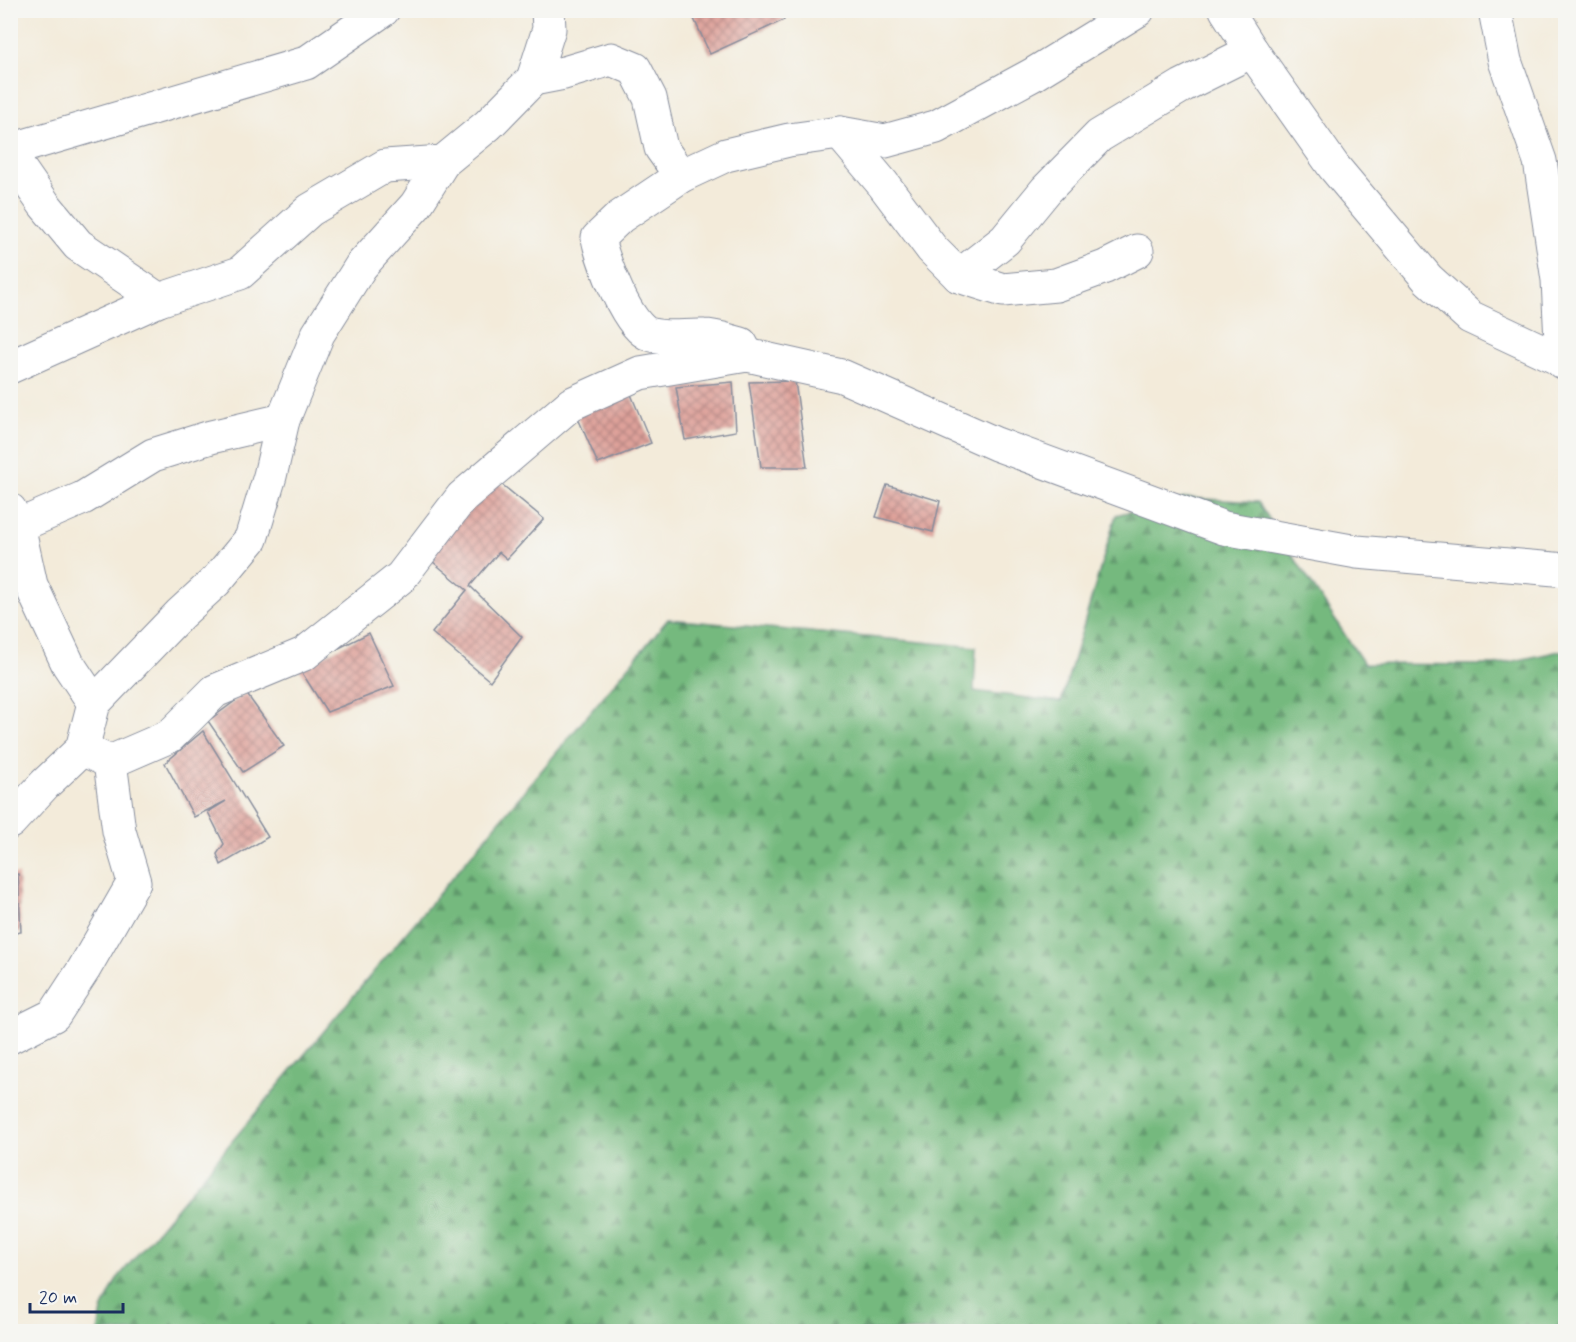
<svg xmlns="http://www.w3.org/2000/svg" width="1576" height="1342" viewBox="0 0 1576 1342" font-family="Mynerve,sans-serif">
	<defs>
		<pattern id="forest-firs" width="22" height="20" patternUnits="userSpaceOnUse" patternTransform="scale(1.5)"><rect width="22" height="20" fill="#74b97e"/><path d="M5 1l3.5 6h-7zM16 11l3.5 6h-7z" fill="#5e976a"/></pattern>
		<pattern id="building-cross-hatch" width="8" height="8" patternUnits="userSpaceOnUse" patternTransform="scale(1.5)"><rect width="8" height="8" fill="#dea19a"/><path d="M0 0l8 8M0 8l8-8" fill="none" stroke="#b38481"/></pattern>
	</defs>
	<rect width="100%" height="100%" fill="#f6f6f2"/>
	<filter id="ink" filterUnits="userSpaceOnUse"><feTurbulence type="fractalNoise" baseFrequency=".0167" numOctaves="2"/><feDisplacementMap in="SourceGraphic" scale="12" xChannelSelector="R" yChannelSelector="G"/><feConvolveMatrix kernelMatrix="1 2 1 2 8 2 1 2 1" color-interpolation-filters="sRGB"/></filter>
	<filter id="wash" filterUnits="userSpaceOnUse"><feTurbulence type="fractalNoise" baseFrequency=".008" numOctaves="4" result="noise"/><feDisplacementMap in="SourceGraphic" scale="24" xChannelSelector="R" yChannelSelector="G"/><feGaussianBlur stdDeviation="1.35" result="paint"/><feColorMatrix in="noise" values="0 0 0 0 0 0 0 0 0 0 0 0 0 0 0 0 0 1.4 0 .05"/><feComposite in="paint" operator="in"/></filter>
	<g filter="url(#wash)">
		<rect width="100%" height="100%" fill="#f3ebda"/>
		<!-- forest -->
		<path fill="url(#forest-firs)" stroke="#48746e" stroke-width="1.5" d="M1186 498 1258 502 1364 664 1495 665 1565 650V1331L98 1332 102 1310 117 1279 668 619 976 647 974 691 1061 702 1116 515Z"/>
		<g id="blocks">
			<!-- building -->
			<g fill="url(#building-cross-hatch)">
				<path d="M690 10H779L784 20 710 54Z"/>
				<path d="M795 381 807 467H761L749 382Z"/>
				<path d="M733 382 736 431 685 440 676 387Z"/>
				<path d="M628 387 651 443 598 464 574 409Z"/>
				<path d="M494 478 544 519 507 559 499 552 470 586 522 637 490 681 432 633 467 590 421 552Z"/>
				<path d="M887 485 940 501 933 532 876 517Z"/>
				<path d="M369 633 394 686 327 712 299 668Z"/>
				<path d="M246 693 284 746 243 772 208 721Z"/>
				<path d="M203 731 268 837 221 865 217 854 224 844 208 812 226 801 194 817 165 763Z"/>
				<path d="M18 874 21 932 10 934V875Z"/>
			</g>
		</g>
	</g>
	<g filter="url(#ink)">
		<use href="#blocks" fill-opacity="0" stroke="#878d9c" stroke-width="1.5"/>
		<g fill="none" stroke-linecap="round" stroke-linejoin="round">
			<defs>
				<g id="minor">
					<path d="M1226 10 1252 51 1334 167 1428 279 1470 317 1566 362"/>
					<path d="M1495 10 1505 61 1540 161 1558 280 1562 362"/>
					<path d="M533 79 564 73 611 59 635 69 650 98 661 148 681 176"/>
					<path d="M840 133 883 184 932 249 959 276 1003 290 1056 285 1105 267 1137 251"/>
					<path d="M10 150 306 63 383 10"/>
					<path d="M10 155 44 204 78 245 159 300"/>
					<path d="M959 276 1005 240 1046 190 1099 136 1182 86 1252 51"/>
					<path d="M747 355 741 344C729 341 716 336 704 336 686 335 667 340 649 334 628 328 602 259 598 238L620 217 681 176 726 155 789 140 840 133 885 141 936 127 1032 75 1138 10"/>
					<path d="M10 367 159 300 240 273 310 210 385 166 443 162 488 125 533 79 549 29 548 10"/>
					<path d="M10 510 18 526 31 585 68 664 94 703"/>
					<path d="M10 531 18 526 83 498 153 455 211 437 283 420"/>
					<path d="M82 749 110 762 170 736 215 691 304 654 401 577 462 497 571 404 640 373 747 355 842 376 996 444 1224 528 1357 552 1566 570"/>
					<path d="M10 822 45 784 82 749 94 703 180 614 216 581 251 539 270 476 283 420 318 334 361 266 416 205 443 162"/>
					<path d="M10 1037 54 1015 84 969 134 882 119 831 110 762"/>
				</g>
			</defs>
			<!-- minor casing -->
			<use href="#minor" stroke="#878d9c" stroke-width="35"/>
			<!-- minor -->
			<use href="#minor" stroke="#fff" stroke-width="33"/>
		</g>
	</g>
	<!-- margin -->
	<rect width="1576" height="1342" fill="none" stroke="#f6f6f2" stroke-width="36"/>
	<!-- scale -->
	<path d="M30 1303v9h93v-9" fill="none" stroke="#1b2f5e" stroke-width="3"/>
	<text x="39" y="1303" font-size="18" fill="#1b2f5e" stroke="#f6f6f2" stroke-width="4.5" paint-order="stroke">20 m</text>
</svg>
